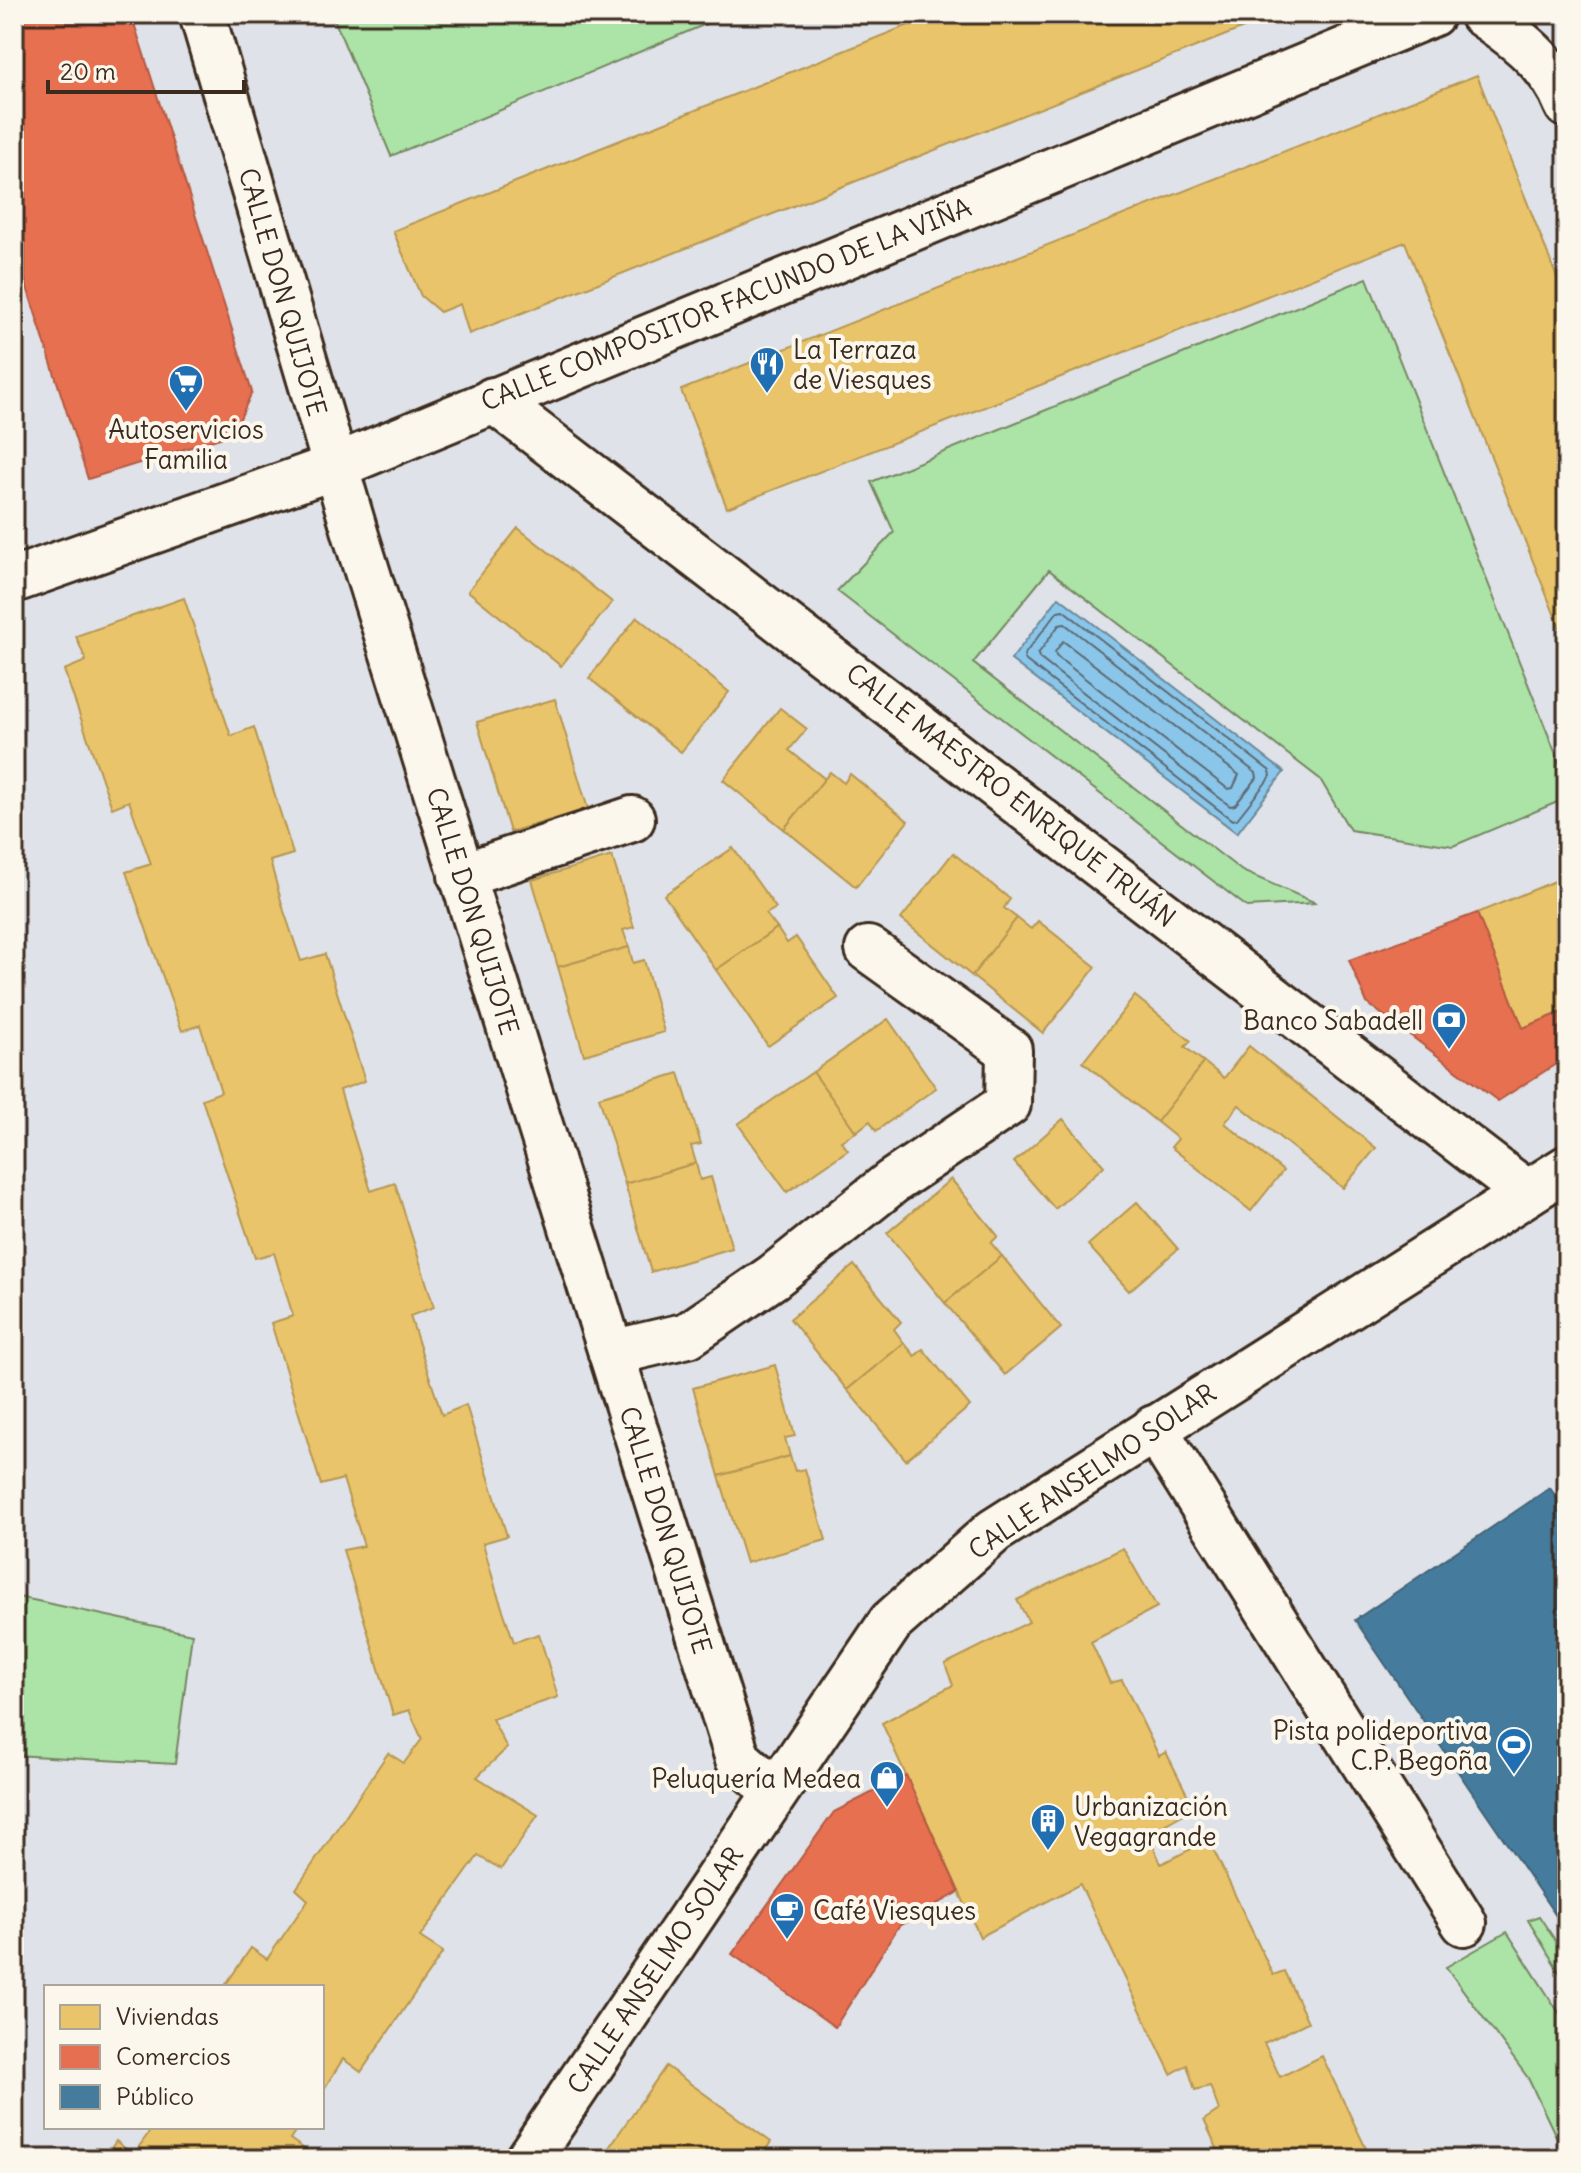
<svg xmlns="http://www.w3.org/2000/svg" width="1581" height="2173" viewBox="0 0 1581 2173" font-family="Delius,sans-serif">
	<rect width="100%" height="100%" fill="#dfe2e8"/>
	<filter id="ink" filterUnits="userSpaceOnUse"><feTurbulence type="fractalNoise" baseFrequency=".0125" numOctaves="2"/><feDisplacementMap in="SourceGraphic" scale="16" xChannelSelector="R" yChannelSelector="G"/><feConvolveMatrix kernelMatrix="1 2 1 2 8 2 1 2 1" color-interpolation-filters="sRGB"/></filter>
	<g filter="url(#ink)">
		<!-- green -->
		<g fill="#ace3a6" stroke="#748662" stroke-width="2">
			<path d="M332 14H715L718 19 391 156Z"/>
			<path d="M1367 278 1567 782V798L1453 846 1350 830 1320 779 1049 570 973 663 1242 871 1316 903 1247 907 837 591 894 532 871 482Z"/>
			<path d="M14 1596 192 1634 175 1764 14 1755Z"/>
			<path d="M1539 1916 1567 1958V1985L1528 1920Z"/>
			<path d="M1507 1932 1567 2025V2159L1528 2078 1446 1967Z"/>
		</g>
		<!-- water -->
		<path fill="#8ac6ea" stroke="#6a8898" stroke-width="2" d="M1059 597 1284 772 1237 833 1011 660Z"/>
		<!-- homes -->
		<g fill="#e9c46a" stroke="#b59653" stroke-width="2">
			<path d="M936 14H1279L469 334 460 304 440 312 421 296 393 231Z"/>
			<path d="M1477 75 1567 303V646L1405 242 727 508 681 390Z"/>
			<path d="M518 528 612 602 561 666 468 591Z"/>
			<path d="M184 598 231 736 254 727 293 854 270 861 284 911 301 961 325 954 365 1081 340 1090 356 1143 371 1191 395 1183 434 1307 410 1316 425 1363 442 1415 466 1405 507 1536 483 1543 496 1590 514 1642 539 1634 558 1697 492 1719 507 1748 477 1777 538 1815 501 1869 478 1856 420 1937 443 1952 361 2072 343 2059 322 2092V1987H224L251 1948 267 1959 308 1900 296 1889 388 1753 404 1763 422 1739 409 1710 393 1715 343 1550 364 1546 343 1479 321 1485 271 1323 293 1316 274 1253 255 1258 202 1099 221 1092 200 1025 182 1031 126 872 151 864 129 801 112 808 64 670 86 661 76 636Z"/>
			<path d="M637 617 729 692 681 752 589 678Z"/>
			<path d="M555 699 588 809 510 832 477 722Z"/>
			<path d="M780 708 807 729 789 750 825 779 784 829 723 780Z"/>
			<path d="M830 772 844 783 850 774 908 821 856 887 784 829Z"/>
			<path d="M733 848 776 908 766 914 777 928 716 970 664 895Z"/>
			<path d="M953 853 1010 899 1004 908 1017 918 972 976 901 919Z"/>
			<path d="M612 856 634 927 623 930 629 947 558 967 532 880Z"/>
			<path d="M1567 876V1010L1523 1028 1477 913Z"/>
			<path d="M1017 918 1031 929 1038 921 1096 967 1043 1033 972 976Z"/>
			<path d="M777 928 787 943 796 937 838 998 768 1046 716 970Z"/>
			<path d="M629 947 633 963 644 960 664 1032 584 1055 558 967Z"/>
			<path d="M1135 996 1191 1041 1185 1047 1204 1062 1157 1122 1083 1062Z"/>
			<path d="M888 1019 936 1088 876 1131 870 1121 856 1132 813 1072Z"/>
			<path d="M1249 1046 1376 1148 1343 1188 1239 1105 1225 1123 1283 1171 1251 1211 1171 1147 1178 1139 1157 1122 1204 1062 1224 1078Z"/>
			<path d="M813 1072 856 1132 841 1141 848 1150 787 1192 738 1124Z"/>
			<path d="M679 1073 701 1144 691 1146 696 1163 625 1184 599 1097Z"/>
			<path d="M1063 1119 1104 1166 1055 1209 1014 1162Z"/>
			<path d="M696 1163 700 1180 711 1177 732 1248 651 1272 625 1184Z"/>
			<path d="M951 1179 998 1236 991 1243 1002 1256 945 1303 887 1233Z"/>
			<path d="M1137 1202 1178 1249 1129 1291 1088 1245Z"/>
			<path d="M1002 1256 1061 1328 1005 1375 945 1303Z"/>
			<path d="M854 1265 901 1322 894 1329 904 1343 847 1390 790 1319Z"/>
			<path d="M904 1343 915 1356 923 1349 970 1406 906 1460 847 1390Z"/>
			<path d="M775 1365 795 1436 785 1438 790 1456 719 1476 693 1388Z"/>
			<path d="M790 1456 795 1471 805 1469 826 1540 746 1563 719 1476Z"/>
			<path d="M1123 1548 1157 1607 1091 1642 1110 1683 1122 1680 1159 1756 1166 1752 1194 1808 1148 1834 1161 1864 1209 1840 1273 1975 1284 1971 1308 2022 1264 2043 1280 2077 1322 2056 1371 2159H1222L1204 2120 1219 2110 1210 2086 1195 2090 1187 2065 1171 2074 1080 1884 980 1937 882 1723 953 1685 945 1664 1029 1622 1017 1600Z"/>
			<path d="M666 2066 771 2142 759 2159H601Z"/>
			<path d="M153 2127H298L290 2139 307 2151 301 2159H104L116 2141 133 2155Z"/>
		</g>
		<!-- shops -->
		<g fill="#e76f51" stroke="#b35a42" stroke-width="2">
			<path d="M14 14H131L252 392 233 434 88 479 14 246Z"/>
			<path d="M1477 913 1523 1028 1567 1010V1057L1498 1101 1367 1003 1349 960Z"/>
			<path d="M906 1775 959 1892 899 1926 835 2027 732 1954 834 1812Z"/>
		</g>
		<!-- public -->
		<path fill="#457b9d" stroke="#426377" stroke-width="2" d="M1550 1488 1567 1513V1932L1355 1620Z"/>
		<g fill="none" stroke-linecap="round" stroke-linejoin="round">
			<!-- shore -->
			<g stroke="#5b6870" stroke-width="2">
				<path d="M1063 610 1270 771 1271 776 1237 819 1232 820 1025 660 1024 655 1058 611Z"/>
				<path d="M1065 624 1256 773 1257 778 1235 805 1230 806 1039 658 1038 654 1059 625Z"/>
				<path d="M1063 641 1239 775 1233 788 1228 789 1056 656 1055 652Z"/>
			</g>
			<defs>
				<g id="street">
					<path d="M202 14 357 539 738 1759 775 1791"/>
					<path d="M1482 14C1517 38 1551 63 1567 105"/>
					<path d="M493 400 1527 1193"/>
					<path d="M14 580 334 467 1432 14"/>
					<path d="M461 876 632 819"/>
					<path d="M611 1353 688 1335 773 1277 892 1182 1008 1104 1009 1050 868 949"/>
					<path d="M1154 1428 1464 1923"/>
				</g>
				<path id="secondary" d="M528 2159 891 1622 994 1531 1567 1168"/>
			</defs>
			<!-- street casing -->
			<use href="#street" stroke="#3b2a1e" stroke-width="50"/>
			<!-- secondary casing -->
			<use href="#secondary" stroke="#3b2a1e" stroke-width="50"/>
			<!-- street -->
			<use href="#street" stroke="#fbf7ec" stroke-width="44"/>
			<!-- secondary -->
			<use href="#secondary" stroke="#fbf7ec" stroke-width="44"/>
		</g>
	</g>
	<!-- icons -->
	<defs>
		<symbol id="restaurant-pin" viewBox="-11 -11 22 30"><path d="M0 17L-7.5 6A9.5 9.5 0 1 1 7.5 6Z" fill="#1f6fb2" stroke="#fbf7ec"/><path d="M-5-6h1v4h1v-4h1v4h1v-4h1v5L-1.5 .5V6h-2V.5L-5-1ZM5-6V6H3V1.5H1.5Q1.5-4 5-6Z" fill="#fff"/></symbol>
		<symbol id="supermarket-pin" viewBox="-11 -11 22 30"><path d="M0 17L-7.5 6A9.5 9.5 0 1 1 7.5 6Z" fill="#1f6fb2" stroke="#fbf7ec"/><path d="M-6-5.5h2.5l.6 2H6L4.5 2H-2.5L-4.4-4H-6ZM-1.5 3.2a1.3 1.3 0 1 0 .1 0ZM3 3.2a1.3 1.3 0 1 0 .1 0Z" fill="#fff"/></symbol>
		<symbol id="bank-pin" viewBox="-11 -11 22 30"><path d="M0 17L-7.5 6A9.5 9.5 0 1 1 7.5 6Z" fill="#1f6fb2" stroke="#fbf7ec"/><path d="M-6-4H6V4H-6ZM0-2.3a2.3 2.3 0 1 0 0 4.6a2.3 2.3 0 1 0 0-4.6Z" fill="#fff"/></symbol>
		<symbol id="stadium-pin" viewBox="-11 -11 22 30"><path d="M0 17L-7.5 6A9.5 9.5 0 1 1 7.5 6Z" fill="#1f6fb2" stroke="#fbf7ec"/><path d="M0-5a6.5 5 0 1 0 0 10a6.5 5 0 1 0 0-10ZM-3.5-1.8h7v3.6h-7Z" fill="#fff"/></symbol>
		<symbol id="shop-pin" viewBox="-11 -11 22 30"><path d="M0 17L-7.5 6A9.5 9.5 0 1 1 7.5 6Z" fill="#1f6fb2" stroke="#fbf7ec"/><path d="M-5-2.5h2.3a2.7 3.5 0 0 1 5.4 0H5L5.5 6h-11ZM-1.5-2.5h3a1.5 2.3 0 0 0-3 0Z" fill="#fff"/></symbol>
		<symbol id="building-pin" viewBox="-11 -11 22 30"><path d="M0 17L-7.5 6A9.5 9.5 0 1 1 7.5 6Z" fill="#1f6fb2" stroke="#fbf7ec"/><path d="M-4-6H4V6H1V3H-1V6H-4ZM-2.5-4.3h1.7v1.8h-1.7ZM.8-4.3h1.7v1.8H.8ZM-2.5-1h1.7V.8h-1.7ZM.8-1h1.7V.8H.8Z" fill="#fff"/></symbol>
		<symbol id="cafe-pin" viewBox="-11 -11 22 30"><path d="M0 17L-7.5 6A9.5 9.5 0 1 1 7.5 6Z" fill="#1f6fb2" stroke="#fbf7ec"/><path d="M-5.5-4.5H6V0H3Q3 3.5 0 3.5H-2.5Q-5.5 3.5-5.5 0ZM3-3.2v2h1.7v-2ZM-6 4.5H4V6H-6Z" fill="#fff"/></symbol>
	</defs>
	<g fill-rule="evenodd">
		<use href="#restaurant-pin" x="747" y="344" width="40" height="54"/>
		<use href="#supermarket-pin" x="166" y="362" width="40" height="54"/>
		<use href="#bank-pin" x="1429" y="1000" width="40" height="54"/>
		<use href="#stadium-pin" x="1494" y="1725" width="40" height="54"/>
		<use href="#shop-pin" x="867" y="1758" width="40" height="54"/>
		<use href="#building-pin" x="1028" y="1801" width="40" height="54"/>
		<use href="#cafe-pin" x="767" y="1890" width="40" height="54"/>
	</g>
	<g text-anchor="middle" dominant-baseline="central" stroke-width="8" stroke-linejoin="round" paint-order="stroke">
		<!-- street labels -->
		<g font-size="26" fill="#3b2a1e" stroke="#fbf7ec">
			<text transform="translate(283 292) rotate(74)">CALLE DON QUIJOTE</text>
			<text transform="translate(726 304) rotate(-22)">CALLE COMPOSITOR FACUNDO DE LA VIÑA</text>
			<text transform="translate(1011 795) rotate(38)">CALLE MAESTRO ENRIQUE TRUÁN</text>
			<text transform="translate(473 911) rotate(73)">CALLE DON QUIJOTE</text>
			<text transform="translate(1092 1471) rotate(-34)">CALLE ANSELMO SOLAR</text>
			<text transform="translate(666 1530) rotate(73)">CALLE DON QUIJOTE</text>
			<text transform="translate(655 1970) rotate(-56)">CALLE ANSELMO SOLAR</text>
		</g>
		<!-- poi labels -->
		<g font-size="26" fill="#3b2a1e" stroke="#fbf7ec" text-anchor="start">
			<text x="793" y="349">La Terraza<tspan x="793" dy="30">de Viesques</tspan></text>
			<text x="186" y="429" text-anchor="middle">Autoservicios<tspan x="186" dy="30">Familia</tspan></text>
			<text x="1423" y="1020" text-anchor="end">Banco Sabadell</text>
			<text x="1488" y="1730" text-anchor="end">Pista polideportiva<tspan x="1488" dy="30">C.P. Begoña</tspan></text>
			<text x="861" y="1778" text-anchor="end">Peluquería Medea</text>
			<text x="1074" y="1806">Urbanización<tspan x="1074" dy="30">Vegagrande</tspan></text>
			<text x="813" y="1910">Café Viesques</text>
		</g>
	</g>
	<!-- margin -->
	<rect width="1581" height="2173" fill="none" stroke="#fbf7ec" stroke-width="48"/>
	<rect x="24" y="24" width="1533" height="2125" fill="none" stroke="#3b2a1e" stroke-width="3" filter="url(#ink)"/>
	<!-- legend -->
	<rect x="44" y="1985" width="280" height="144" fill="#fbf7ec" stroke="#aea59a" stroke-width="2"/>
	<rect x="60" y="2005" width="40" height="24" fill="#e9c46a" stroke="#aea59a" stroke-width="2"/>
	<text x="116" y="2025" font-size="24" fill="#3b2a1e">Viviendas</text>
	<rect x="60" y="2045" width="40" height="24" fill="#e76f51" stroke="#aea59a" stroke-width="2"/>
	<text x="116" y="2065" font-size="24" fill="#3b2a1e">Comercios</text>
	<rect x="60" y="2085" width="40" height="24" fill="#457b9d" stroke="#aea59a" stroke-width="2"/>
	<text x="116" y="2105" font-size="24" fill="#3b2a1e">Público</text>
	<!-- scale -->
	<path d="M48 80v12h196v-12" fill="none" stroke="#3b2a1e" stroke-width="4"/>
	<text x="60" y="80" font-size="24" fill="#3b2a1e" stroke="#fbf7ec" stroke-width="6" paint-order="stroke">20 m</text>
</svg>
